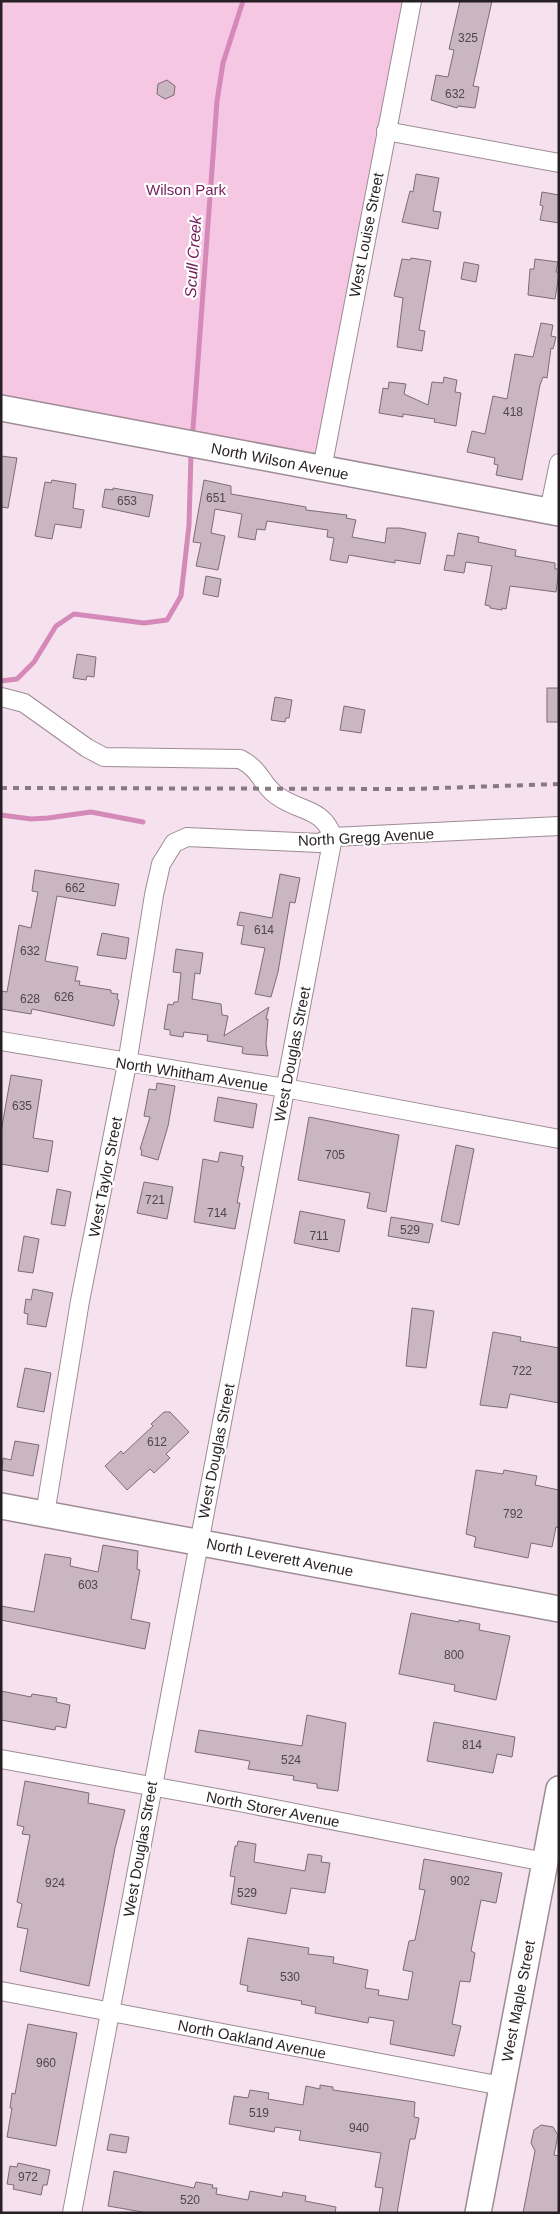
<svg xmlns="http://www.w3.org/2000/svg" width="560" height="2214" viewBox="0 0 560 2214" font-family="Helvetica,sans-serif">
	<rect width="100%" height="100%" fill="#f6e2ee"/>
	<!-- green -->
	<path fill="#f6c7e3" d="M1 1H412L322 469 1 408Z"/>
	<g fill="none" stroke-linecap="round" stroke-linejoin="round">
		<!-- stream -->
		<g stroke="#d589b9" stroke-width="5">
			<path d="M193 429 217 101 223 63 243 1"/>
			<path d="M1 681 17 679 34 662 56 626 74 614 144 623 167 620 181 596 189 525 191 454"/>
			<path d="M1 815 31 819 48 818 91 812 143 822"/>
		</g>
	</g>
	<!-- building -->
	<g fill="#cab6c1" stroke="#7d6b76">
		<path d="M460 1H492L473 86 479 87 475 108 458 106 457 108 431 100 436 75 448 77 454 50 449 49Z"/>
		<path d="M167 80 175 86 174 95 165 99 157 94 158 84Z"/>
		<path d="M416 174 439 178 433 211 441 212 438 229 402 222 410 191 413 192Z"/>
		<path d="M542 192 559 195V223L540 220 543 206 540 205Z"/>
		<path d="M411 258 431 261 419 330 425 331 422 351 397 347 403 298 394 296 402 259 410 260Z"/>
		<path d="M535 259 558 262 556 272H559V275L555 299 528 295 530 269H534Z"/>
		<path d="M464 262 479 265 476 282 461 279Z"/>
		<path d="M541 323 553 325 551 336 556 337 553 349 551 348 547 378 543 377 540 385 522 480 496 475 498 465 494 464 495 458 467 452 472 431 485 434 493 396 507 399 515 354 533 357Z"/>
		<path d="M444 377 457 380 455 392 461 393 456 426 434 422 435 419 403 414V417L379 413 383 388 388 389 389 382 406 384 404 394 428 405 432 382 443 383Z"/>
		<path d="M1 456 17 458 8 508 1 507Z"/>
		<path d="M52 480 76 484 73 508 84 510 81 528 55 524 52 539 35 536 45 482 51 483Z"/>
		<path d="M204 480 231 486V494L306 507V510L347 515 346 518 356 520 352 537 385 543 387 528H400L426 533 420 564 395 560V563L349 555 347 563 330 560 334 538 327 537 328 530 267 521 265 530 257 529 255 540 238 537 242 514 215 509 211 533 225 536 218 570 196 566 201 543 193 542Z"/>
		<path d="M113 488 153 495 149 517 102 507 105 489 113 490Z"/>
		<path d="M458 533 479 537 478 542 516 550 515 556 555 563V569H559L556 592 510 586 506 609 502 608V610L490 608V606L485 605 492 566 466 562 464 573 444 570 447 555 454 556Z"/>
		<path d="M206 576 221 579 218 597 203 594Z"/>
		<path d="M77 654 96 657 94 677 87 676 86 680 73 678Z"/>
		<rect x="547" y="688" width="12" height="34"/>
		<path d="M275 697 292 700 289 718H286L285 722 271 720Z"/>
		<path d="M344 706 365 710 361 733 340 730Z"/>
		<path d="M35 870 119 884 115 906 57 896 45 961 78 967 75 981H80L79 985 111 990V993L118 994 117 999 119 1000 114 1026 32 1009 31 1014 1 1009 2 991 7 992 19 925 31 928 38 892 32 891Z"/>
		<path d="M280 874 300 878 295 903 290 902 278 972 271 997 255 994 265 948 241 944 244 926 237 925 240 912 272 918Z"/>
		<path d="M102 933 129 938 126 959 97 955Z"/>
		<path d="M176 949 203 953 200 974 195 973 192 999 221 1004 222 1015 228 1016 224 1036 269 1007 266 1019H268L266 1044 268 1056 245 1054 242 1053 243 1047 207 1041 208 1035 184 1032 183 1037 170 1035V1030L164 1029 168 1004 173 1005 174 1002H178L181 973 173 972Z"/>
		<path d="M11 1075 42 1080 33 1138 53 1141 48 1172 1 1164V1132Z"/>
		<path d="M157 1083 175 1086 168 1126 158 1160 141 1155 142 1150 140 1149 150 1117 144 1116 149 1089 156 1090Z"/>
		<path d="M218 1097 257 1104 253 1128 214 1121Z"/>
		<path d="M309 1117 399 1135 386 1212 367 1208 370 1193 298 1180Z"/>
		<path d="M456 1145 474 1149 459 1225 441 1221Z"/>
		<path d="M220 1152 243 1156 241 1166 244 1167 237 1203H240L235 1229 194 1222 203 1159 218 1162Z"/>
		<path d="M144 1182 173 1187 167 1219 137 1213Z"/>
		<path d="M57 1189 71 1192 65 1226 51 1224Z"/>
		<path d="M300 1211 345 1220 339 1252 294 1243Z"/>
		<path d="M391 1217 433 1224 429 1243 388 1236Z"/>
		<path d="M24 1236 39 1239 33 1273 18 1271Z"/>
		<path d="M33 1289 53 1293 46 1327 27 1324 28 1314 24 1313 26 1299 31 1300Z"/>
		<path d="M412 1308 434 1311 426 1368 406 1366Z"/>
		<path d="M493 1332 521 1337 520 1341 559 1348V1403L510 1394 507 1408 480 1405Z"/>
		<path d="M25 1368 51 1373 44 1412 17 1407Z"/>
		<path d="M164 1412H170L189 1432 166 1454 170 1458 154 1473 150 1469 127 1490 105 1466 121 1451 123 1454 153 1426 151 1424Z"/>
		<path d="M15 1441 39 1445 33 1476 2 1470 3 1458 11 1460Z"/>
		<path d="M476 1470 503 1474 504 1470 537 1476 535 1485 559 1490V1528L556 1527 552 1547 531 1543 528 1558 474 1547 476 1537 466 1534Z"/>
		<path d="M103 1545 138 1551 137 1569 140 1570 131 1619 150 1623 145 1649 1 1620V1606L34 1612 45 1554 71 1558 70 1566 98 1572Z"/>
		<path d="M411 1613 459 1622V1620L480 1624 479 1630 510 1636 496 1700 454 1691 455 1685 399 1674Z"/>
		<path d="M1 1691 31 1697 32 1694 57 1698 56 1702 70 1705 66 1728 56 1726 55 1730 1 1720Z"/>
		<path d="M307 1715 346 1723 338 1791 317 1788V1784L293 1780 294 1776 248 1769 250 1761 195 1752 199 1730 302 1746Z"/>
		<path d="M434 1722 515 1737 512 1757 497 1754 493 1773 427 1761Z"/>
		<path d="M25 1781 89 1793 88 1803 125 1810 115 1848 89 1986 20 1971 28 1929 17 1927 22 1904 17 1902 30 1835 22 1834 24 1827 17 1825Z"/>
		<path d="M238 1841 256 1844 254 1862 305 1871 308 1854 322 1856 321 1862 330 1863 325 1893 291 1888 286 1914 231 1904 235 1877 230 1876 235 1846H237Z"/>
		<path d="M424 1859 502 1873 496 1903 481 1900 471 1951 475 1953 470 1982 460 1981 452 2024 461 2026 454 2056 390 2044 394 2021 369 2017 368 2023 315 2013 316 2007 301 2004 302 2001 247 1991 248 1986 240 1984 248 1938 309 1948 308 1954 334 1957 333 1963 368 1970 365 1988 379 1990 378 1995 408 2000 413 1972 403 1970 409 1941 415 1940 425 1890 419 1889Z"/>
		<path d="M28 2024 77 2033 56 2146 7 2137 12 2108H10L12 2093 15 2094Z"/>
		<path d="M320 2085 333 2087V2090L415 2102 414 2117 419 2118 415 2139H410L397 2213H379L383 2188 375 2187 381 2153 299 2140 301 2131 275 2127 274 2132 229 2124 234 2096 248 2098 250 2090 269 2093 268 2099 303 2105 306 2086 320 2089Z"/>
		<path d="M541 2125 553 2127 558 2135 554 2155 559 2156V2213H523L535 2151 531 2143 534 2130Z"/>
		<path d="M110 2134 129 2137 126 2153 107 2150Z"/>
		<path d="M18 2163 50 2170 47 2185H43L41 2195 13 2189 14 2185 7 2184 10 2166 17 2167Z"/>
		<path d="M114 2171 194 2188 196 2182 213 2185 212 2188H217L216 2194 248 2200 250 2191 282 2197 283 2192 306 2196 305 2201 336 2207 335 2213H148L108 2206Z"/>
	</g>
	<g fill="none" stroke-linecap="round" stroke-linejoin="round">
		<defs>
			<g id="street">
				<path d="M386 131 559 163"/>
				<path d="M322 469 412 1"/>
				<path d="M549 511 559 463"/>
				<path d="M1 697 24 703 87 748 104 757 240 759C262 770 262 787 279 797 301 812 323 808 333 837L72 2213"/>
				<path d="M1 1041 285 1088 559 1139"/>
				<path d="M45 1514 80 1301 127 1064 154 895 161 864 174 843 187 837 319 843 333 837 559 826"/>
				<path d="M1 1759 239 1802 545 1862"/>
				<path d="M1 1991 502 2086"/>
			</g>
			<g id="secondary">
				<path d="M1 408 559 513"/>
				<path d="M1 1506 559 1609"/>
				<path d="M478 2213 559 1789"/>
			</g>
		</defs>
		<!-- street casing -->
		<use href="#street" stroke="#9d8b95" stroke-width="20"/>
		<!-- secondary casing -->
		<use href="#secondary" stroke="#9d8b95" stroke-width="28"/>
		<!-- street -->
		<use href="#street" stroke="#fff" stroke-width="18"/>
		<!-- secondary -->
		<use href="#secondary" stroke="#fff" stroke-width="25"/>
		<!-- rail -->
		<path stroke="#887a82" stroke-width="4" stroke-dasharray="6 6" stroke-linecap="butt" d="M1 788 410 789 559 784"/>
	</g>
	<g text-anchor="middle" dominant-baseline="central" stroke-width="4.5" stroke-linejoin="round" paint-order="stroke">
		<!-- number labels -->
		<g font-size="12" fill="#4f454a">
			<text x="468" y="38">325</text>
			<text x="455" y="94">632</text>
			<text x="513" y="412">418</text>
			<text x="216" y="498">651</text>
			<text x="127" y="501">653</text>
			<text x="75" y="888">662</text>
			<text x="264" y="930">614</text>
			<text x="30" y="951">632</text>
			<text x="64" y="997">626</text>
			<text x="30" y="999">628</text>
			<text x="22" y="1106">635</text>
			<text x="335" y="1155">705</text>
			<text x="155" y="1200">721</text>
			<text x="217" y="1213">714</text>
			<text x="410" y="1230">529</text>
			<text x="319" y="1236">711</text>
			<text x="522" y="1371">722</text>
			<text x="157" y="1442">612</text>
			<text x="513" y="1514">792</text>
			<text x="88" y="1585">603</text>
			<text x="454" y="1655">800</text>
			<text x="472" y="1745">814</text>
			<text x="291" y="1760">524</text>
			<text x="460" y="1881">902</text>
			<text x="55" y="1883">924</text>
			<text x="247" y="1893">529</text>
			<text x="290" y="1977">530</text>
			<text x="46" y="2063">960</text>
			<text x="259" y="2113">519</text>
			<text x="359" y="2128">940</text>
			<text x="28" y="2177">972</text>
			<text x="190" y="2200">520</text>
		</g>
		<!-- park labels -->
		<g font-size="15" fill="#751c5c" stroke="#fff">
			<text x="186" y="189">Wilson Park</text>
		</g>
		<!-- street labels -->
		<g font-size="15" fill="#261f23" stroke="#fff">
			<text transform="translate(366 235) rotate(-79)">West Louise Street</text>
			<text transform="translate(280 461) rotate(11)">North Wilson Avenue</text>
			<text transform="translate(366 837) rotate(-3)">North Gregg Avenue</text>
			<text transform="translate(292 1054) rotate(-79)">West Douglas Street</text>
			<text transform="translate(192 1074) rotate(9)">North Whitham Avenue</text>
			<text transform="translate(105 1177) rotate(-79)">West Taylor Street</text>
			<text transform="translate(216 1451) rotate(-79)">West Douglas Street</text>
			<text transform="translate(280 1557) rotate(11)">North Leverett Avenue</text>
			<text transform="translate(273 1809) rotate(11)">North Storer Avenue</text>
			<text transform="translate(140 1849) rotate(-80)">West Douglas Street</text>
			<text transform="translate(518 2001) rotate(-79)">West Maple Street</text>
			<text transform="translate(252 2039) rotate(11)">North Oakland Avenue</text>
		</g>
		<!-- water labels -->
		<g font-size="16" font-style="italic" fill="#741b5b" stroke="#fff">
			<text transform="translate(193 257) rotate(-86)">Scull Creek</text>
		</g>
	</g>
	<!-- border -->
	<rect width="560" height="2214" fill="none" stroke="#261f23" stroke-width="5"/>
</svg>
